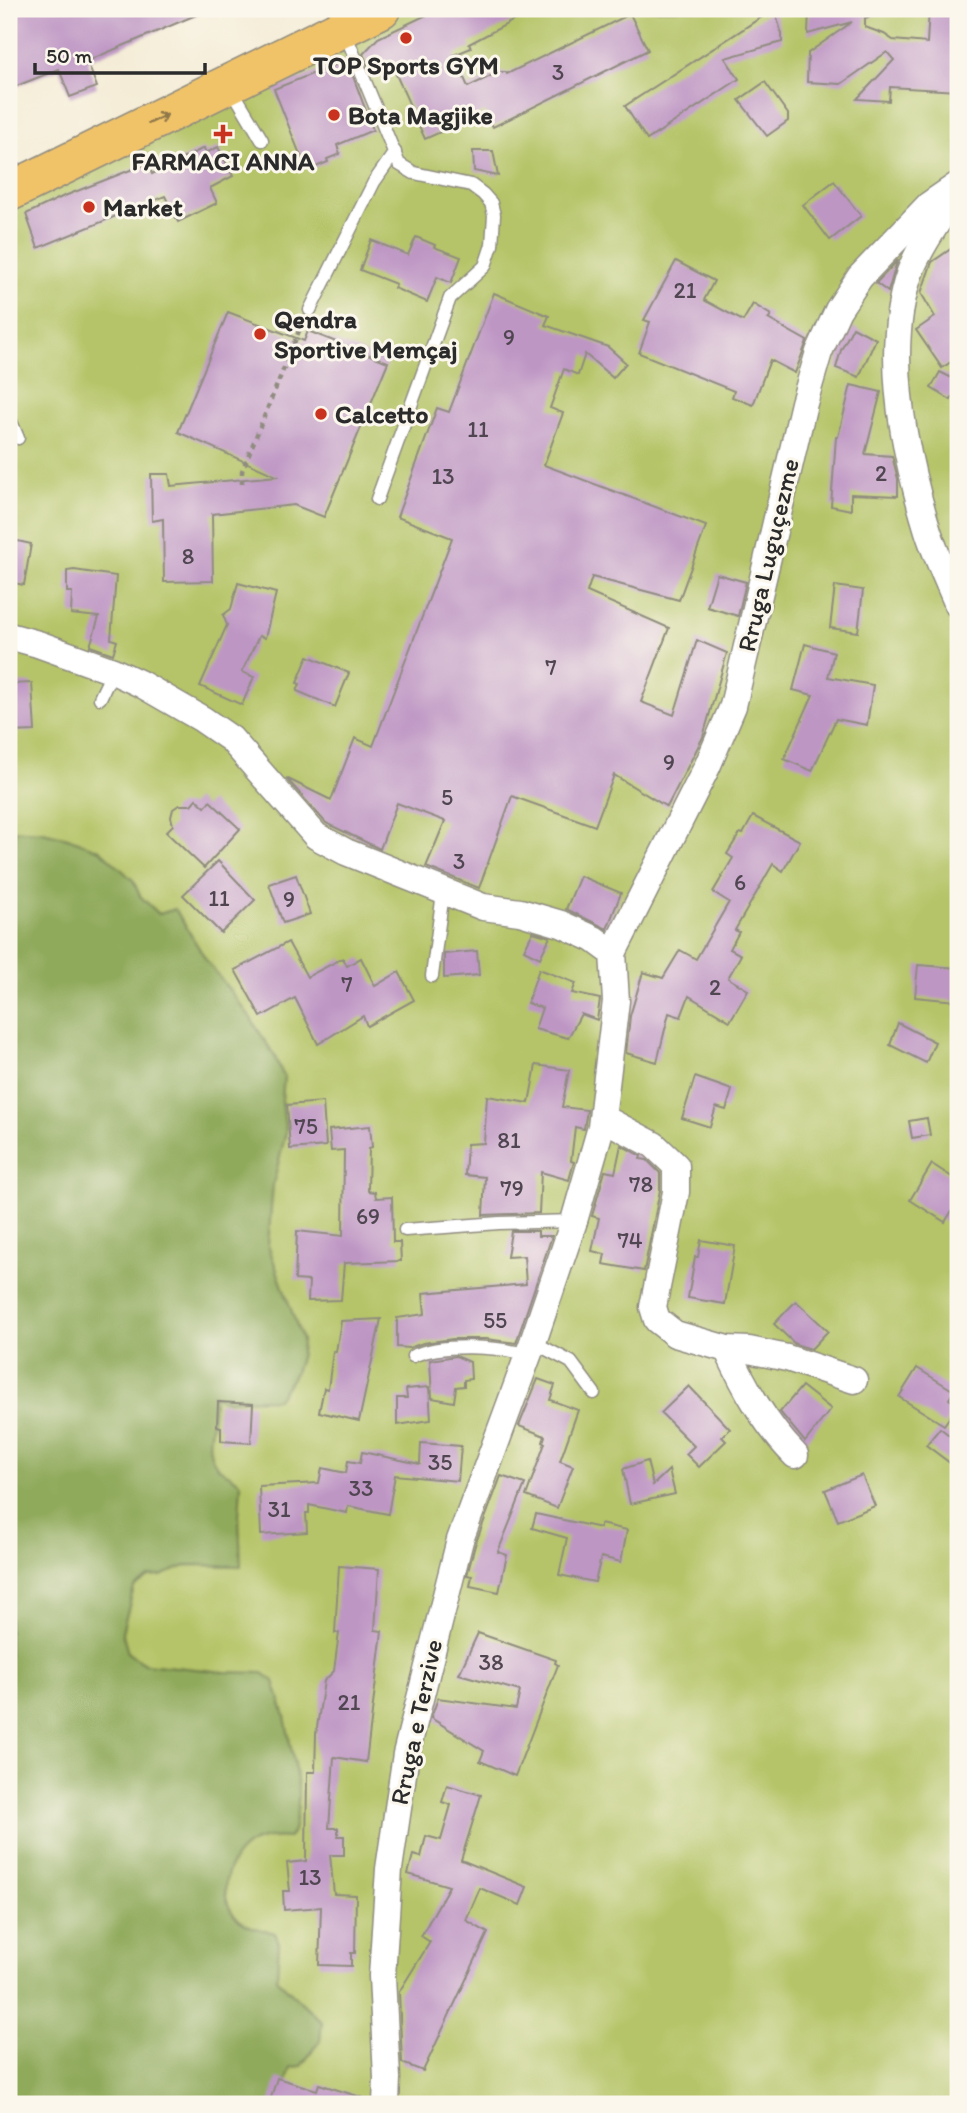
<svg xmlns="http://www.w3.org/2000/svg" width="967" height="2113" viewBox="0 0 967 2113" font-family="Itim,sans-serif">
	<rect width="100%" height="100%" fill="#fbf7ec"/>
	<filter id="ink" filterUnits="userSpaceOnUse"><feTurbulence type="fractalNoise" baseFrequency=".0143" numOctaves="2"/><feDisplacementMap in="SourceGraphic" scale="14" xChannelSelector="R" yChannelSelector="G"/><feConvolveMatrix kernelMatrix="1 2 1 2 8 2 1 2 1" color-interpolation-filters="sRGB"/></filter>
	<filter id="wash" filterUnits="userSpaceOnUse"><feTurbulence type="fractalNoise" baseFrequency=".00686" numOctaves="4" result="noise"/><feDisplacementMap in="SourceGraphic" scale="28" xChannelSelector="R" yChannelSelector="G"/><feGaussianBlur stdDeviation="1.57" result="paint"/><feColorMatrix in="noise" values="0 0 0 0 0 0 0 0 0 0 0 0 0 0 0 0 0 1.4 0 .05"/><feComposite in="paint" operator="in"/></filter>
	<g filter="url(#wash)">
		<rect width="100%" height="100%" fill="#f4ecd6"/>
		<!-- green -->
		<path fill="#b5c467" stroke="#707849" stroke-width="2" d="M376 9H958V2104H9V194Z"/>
		<!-- forest -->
		<path fill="#90aa5c" stroke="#5e6a44" stroke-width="2" d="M9 830 43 832 68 838 100 850 133 880 140 896 159 914 175 909 207 961 248 1014 274 1055 284 1077 282 1101 286 1132 273 1185 268 1245 302 1340C302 1365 292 1380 277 1399L224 1400 213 1395C218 1416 201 1443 215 1463 221 1473 234 1475 241 1484L239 1517 241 1566 188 1565 161 1576 149 1577 134 1588 122 1632 128 1653 145 1664 225 1672 263 1673 274 1681 285 1716 298 1785V1806L293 1831 289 1838C278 1837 266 1838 256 1841 228 1852 215 1893 235 1916 244 1927 262 1929 275 1933L279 1943 277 1979 322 2022 320 2041 301 2066 291 2067 286 2085 274 2104H9Z"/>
		<g id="blocks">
			<!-- building -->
			<g fill="#be96c4">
				<path d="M9 9H210L87 61 97 87 70 97 59 69 9 89Z"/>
				<path d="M439 9H535L469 44 471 48 454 55 468 87 499 72H506L507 74 630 14 648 50 493 127 485 112 425 139 390 61 370 70 363 54 378 38Z"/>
				<path d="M774 9 782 34V42L725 58 739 79 647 140 625 106Z"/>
				<path d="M809 9H879V14L865 18V27L884 34 893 40 927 43 929 9H958V91L890 87 889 101 857 99 894 60 887 52 841 84 807 82 808 53 852 22 808 34Z"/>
				<path d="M347 60 373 130 337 145 340 154 327 159 328 162 311 169 310 165 305 167 274 89Z"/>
				<path d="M765 82 788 114V121L767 136 739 100Z"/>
				<path d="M218 147 233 176 210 188 217 203 178 222 165 196 38 248 26 214 62 197 148 163 152 174 204 148 206 153Z"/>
				<path d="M473 151H493L498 176 474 171Z"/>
				<path d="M834 181 861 216 830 240 803 205Z"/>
				<path d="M416 237 435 245 434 247 461 257 451 283 437 277 427 302 394 288 396 284 360 270 371 240 408 255Z"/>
				<path d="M958 244V357L942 368 916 330 935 317 921 293 932 262Z"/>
				<path d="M898 260 895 268 888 292 876 283Z"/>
				<path d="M676 261 714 281 704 300 743 321 753 304 771 315 768 319 807 341 795 373 770 360 753 405 732 397 734 391 639 353 650 322 644 320Z"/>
				<path d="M494 293 549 316 545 325 608 347 626 363 613 378 585 354 578 375 564 369 550 408 563 413 544 465 706 526 679 600 592 577 587 592 669 628 641 702 674 715 697 640 727 653 703 737 667 807 614 775 595 826 512 796 479 888 426 867 445 821 397 803 380 849 326 823 286 778 331 800 355 738 373 746 452 538 397 517 437 408 449 412Z"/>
				<path d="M228 312 304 341 308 331 388 362 324 517 294 505 212 514 213 581 164 582 163 519 152 521 151 474H169L171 486 277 476 178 432Z"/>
				<path d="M853 327 876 339 859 377 836 368 841 350Z"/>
				<path d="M940 372 958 381V387L951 400 931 388Z"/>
				<path d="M851 385 881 392 865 454 892 456 898 479V496L851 494V510L831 506 836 437H838Z"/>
				<path d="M9 539 31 544 24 585 9 582Z"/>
				<path d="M74 570 116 576 111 639 117 641 113 654 90 646 99 617 71 614 72 592H67V571Z"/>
				<path d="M717 574 746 582 738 616 707 607Z"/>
				<path d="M238 583 276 593 265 638 259 636 242 672 254 677 242 705 200 686 227 625 223 615 231 609Z"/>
				<path d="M835 586 863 590 858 632 830 628Z"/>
				<path d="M805 644 834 652 828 677 873 685 867 725 836 719 812 771 784 759 813 695 793 690Z"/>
				<path d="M308 656 349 673 335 707 297 691 300 684 297 683Z"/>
				<path d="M32 683 35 731 9 732V684Z"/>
				<path d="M196 799 205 807 210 801 240 829 204 868 166 832 173 825 171 817 173 809 179 805H191Z"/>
				<path d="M753 816 800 841 783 871 773 864 735 930 739 932 730 949 741 955 728 978 748 990 730 1021 689 996 681 1017 669 1013 657 1062 626 1053 630 1016 643 972 663 978 680 950 696 959 729 902 713 892 733 858 727 854 740 833 743 834Z"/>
				<path d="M218 861 255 900 221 933 183 895Z"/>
				<path d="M296 875 310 914 283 923 269 884Z"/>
				<path d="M580 876 621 893 607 929 566 909Z"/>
				<path d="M533 932 550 937 540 958 524 950Z"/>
				<path d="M288 942 307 977 343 958 347 966 361 958 375 986 399 972 414 1000 367 1026 363 1016 318 1044 295 998 261 1017 235 970Z"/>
				<path d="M477 951 479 975 444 978V954Z"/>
				<path d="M918 965 958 968 956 1001 915 997Z"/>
				<path d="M539 969 576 983 572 993 600 999 597 1020 581 1014 568 1038 535 1029 542 1008 527 1003Z"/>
				<path d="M898 1023 935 1042 926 1063 890 1045Z"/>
				<path d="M536 1065 569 1070 562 1107 587 1110 584 1129 575 1127 571 1161 574 1162 569 1180 541 1172 539 1213 483 1215 485 1177 465 1175 467 1144 484 1143 487 1096 529 1103Z"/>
				<path d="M695 1077 732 1090 726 1110 716 1107 710 1127 682 1118Z"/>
				<path d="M323 1102 326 1146 290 1149 287 1105Z"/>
				<path d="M927 1118 930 1135 912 1138 909 1121Z"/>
				<path d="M370 1126 372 1147 369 1148 368 1191 375 1192 376 1198 392 1197 393 1242H400L401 1261 344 1263 341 1300 308 1301 309 1281 295 1280 297 1231 343 1236 344 1150 331 1151 329 1130Z"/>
				<path d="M621 1145 641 1156 640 1159 647 1160 660 1173V1190L644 1271 603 1264 605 1254 592 1251 599 1218 592 1216 605 1171 615 1173Z"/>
				<path d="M932 1164 958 1181V1201L945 1222 910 1200Z"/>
				<path d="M511 1231H538V1236H552L516 1343 486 1339H453L423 1343 409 1348 397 1347V1318L425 1314 423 1293 526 1284 524 1256 507 1257Z"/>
				<path d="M701 1240 735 1246 725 1304 688 1298 695 1257H698Z"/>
				<path d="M796 1301 828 1331 811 1349 795 1344 774 1324Z"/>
				<path d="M381 1319 359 1421 319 1412 324 1388 328 1389 333 1351 336 1352 341 1321Z"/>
				<path d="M456 1356 470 1362 471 1379 464 1380V1386L456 1387 454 1402 432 1398 430 1360Z"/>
				<path d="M917 1368 954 1391 949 1399 958 1405 944 1425 899 1397Z"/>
				<path d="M538 1379 555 1385 550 1400 578 1410 560 1461 573 1466 557 1508 526 1496 545 1443 543 1442 545 1436 519 1426Z"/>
				<path d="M689 1386 730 1429 722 1437 726 1441 699 1467 686 1454 694 1446 661 1413Z"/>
				<path d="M802 1386 831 1409 805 1442 780 1412Z"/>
				<path d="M429 1387 431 1420 397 1425V1398H407L406 1389Z"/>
				<path d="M218 1402 253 1404 251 1443 221 1441V1427L217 1426Z"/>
				<path d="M940 1428 958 1442V1469L926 1445Z"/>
				<path d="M421 1443 461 1446 458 1481 395 1475 388 1514 348 1506 347 1513 309 1505V1513H306L307 1532 261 1535 259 1486 319 1483 322 1468 346 1473 348 1461 360 1463 362 1452 420 1464Z"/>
				<path d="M647 1461 653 1485 669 1470 675 1494 630 1504 623 1469Z"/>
				<path d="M862 1475 875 1506 838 1521 825 1490Z"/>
				<path d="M501 1476 525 1484 498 1552 507 1555 499 1592 470 1586 472 1576 467 1575 475 1545Z"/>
				<path d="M536 1514 600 1528V1524L627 1530 621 1562 601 1557 595 1582 559 1575 567 1538 532 1528Z"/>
				<path d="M339 1566 379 1569 375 1630 382 1631 366 1762 334 1757 329 1828H338V1836H344V1855H330L334 1894 356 1895 355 1953H351V1966L319 1965 321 1907 284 1910 283 1891H290L287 1863 306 1861 307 1772H315L316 1734 324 1681 334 1671 339 1633H335Z"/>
				<path d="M478 1633 556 1660 555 1663 558 1665 515 1776 480 1761 484 1751 431 1718 438 1698 516 1709 520 1691 459 1674Z"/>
				<path d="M447 1785 481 1795 461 1860 527 1887 520 1905 480 1888 466 1920 488 1933 423 2071 402 2063 399 1992 430 1942 421 1936 449 1886 408 1874 413 1855 421 1857 426 1836 441 1840 451 1805 442 1802Z"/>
				<path d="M277 2078 317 2090 319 2084 370 2100 369 2104H269Z"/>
			</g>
		</g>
	</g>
	<g filter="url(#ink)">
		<use href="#blocks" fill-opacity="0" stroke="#908c80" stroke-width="2"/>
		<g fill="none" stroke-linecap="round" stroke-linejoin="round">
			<defs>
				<g id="service">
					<path d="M345 33 399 164 414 173 471 185 483 194 491 203 494 215 492 245 485 266 450 298 377 499"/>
					<path d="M230 86 262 140"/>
					<path d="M310 310 374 182 395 152"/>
					<path d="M9 417 18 438"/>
					<path d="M100 698 113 671"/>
					<path d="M432 976 443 893"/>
					<path d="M405 1230 499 1223 574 1221"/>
					<path d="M533 1342 571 1362 594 1393"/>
					<path d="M413 1356C441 1343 498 1346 528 1355"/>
				</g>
				<g id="minor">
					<path d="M958 605C948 581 936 556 928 531 904 453 882 351 910 272 921 243 943 216 958 189"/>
					<path d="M9 636 38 644 113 671 141 684 202 719 231 739 316 836 346 852 483 907 520 912 561 924 594 939 613 953"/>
					<path d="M613 953 707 767 733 706 804 403 819 352 838 310 860 277 929 205 958 185"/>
					<path d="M603 1118 654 1145 676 1166V1192L653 1307 657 1320 675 1334 727 1349 749 1350 787 1358 854 1380"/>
					<path d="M727 1349C745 1388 765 1424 795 1455"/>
					<path d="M386 2104 387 2078 382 1976 389 1869 406 1754 460 1540 533 1342 574 1221 601 1127 616 1001 613 953"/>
				</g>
				<path id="primary" d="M9 192 381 9"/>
			</defs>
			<!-- service casing -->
			<use href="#service" stroke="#908c80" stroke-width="15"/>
			<!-- minor casing -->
			<use href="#minor" stroke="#908c80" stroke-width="29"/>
			<!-- primary casing -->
			<use href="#primary" stroke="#908c80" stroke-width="41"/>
			<!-- path -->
			<path stroke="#908c80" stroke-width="4.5" stroke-dasharray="5 5" stroke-linecap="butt" d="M242 484V471L303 321"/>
			<!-- service -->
			<use href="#service" stroke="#fff" stroke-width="12"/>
			<!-- minor -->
			<use href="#minor" stroke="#fff" stroke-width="26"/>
			<!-- primary -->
			<use href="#primary" stroke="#f1c369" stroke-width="38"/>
		</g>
		<!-- one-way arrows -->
		<defs><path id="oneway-shaft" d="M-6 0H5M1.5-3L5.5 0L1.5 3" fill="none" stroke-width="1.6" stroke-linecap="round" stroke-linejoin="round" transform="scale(1.75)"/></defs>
		<use stroke="#8e774a" href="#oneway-shaft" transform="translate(158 119) rotate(-26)"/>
	</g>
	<!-- markers -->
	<g fill="#c8321e" stroke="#fbf7ec" stroke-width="2.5">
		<circle cx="406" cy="38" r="7"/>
		<circle cx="334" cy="115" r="7"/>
		<path d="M219.5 123.5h7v7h7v7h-7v7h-7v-7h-7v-7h7z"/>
		<circle cx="89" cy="207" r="7"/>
		<circle cx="260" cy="334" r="7"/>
		<circle cx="321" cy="414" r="7"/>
	</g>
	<g text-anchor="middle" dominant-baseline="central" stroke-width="6" stroke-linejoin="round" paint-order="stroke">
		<!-- number labels -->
		<g font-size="23" fill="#504651">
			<text x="558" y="72">3</text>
			<text x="685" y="290">21</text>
			<text x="509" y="337">9</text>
			<text x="478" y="429">11</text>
			<text x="881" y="473">2</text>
			<text x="443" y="476">13</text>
			<text x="188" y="556">8</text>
			<text x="551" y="667">7</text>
			<text x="669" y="762">9</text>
			<text x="447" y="797">5</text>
			<text x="459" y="861">3</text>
			<text x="740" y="882">6</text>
			<text x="219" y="898">11</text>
			<text x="289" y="899">9</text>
			<text x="347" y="984">7</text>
			<text x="715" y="987">2</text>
			<text x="306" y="1126">75</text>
			<text x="509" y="1140">81</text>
			<text x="641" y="1184">78</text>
			<text x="512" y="1188">79</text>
			<text x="368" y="1216">69</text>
			<text x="630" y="1240">74</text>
			<text x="495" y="1320">55</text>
			<text x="440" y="1462">35</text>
			<text x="361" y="1488">33</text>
			<text x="279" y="1509">31</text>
			<text x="491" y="1662">38</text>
			<text x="349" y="1702">21</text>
			<text x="310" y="1877">13</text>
		</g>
		<!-- poi labels -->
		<g font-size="26" font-weight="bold" fill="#2b2b2b" stroke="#fbf7ec" text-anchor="start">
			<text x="406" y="65" text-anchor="middle">TOP Sports GYM</text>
			<text x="348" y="115">Bota Magjike</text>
			<text x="223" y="161" text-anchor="middle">FARMACI ANNA</text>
			<text x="103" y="207">Market</text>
			<text x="274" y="319">Qendra<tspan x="274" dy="30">Sportive Memçaj</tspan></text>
			<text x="335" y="414">Calcetto</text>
		</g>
		<!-- street labels -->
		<g font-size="26" fill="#2b2b2b" stroke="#fbf7ec">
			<text transform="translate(768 555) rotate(-77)">Rruga Luguçezme</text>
			<text transform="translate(416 1722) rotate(-78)">Rruga e Terzive</text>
		</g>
	</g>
	<!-- margin -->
	<rect width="967" height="2113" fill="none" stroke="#fbf7ec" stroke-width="35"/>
	<!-- scale -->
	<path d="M35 63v10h170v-10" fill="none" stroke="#2b2b2b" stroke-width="3.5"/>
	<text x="46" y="63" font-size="21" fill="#2b2b2b" stroke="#fbf7ec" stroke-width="5" paint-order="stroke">50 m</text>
</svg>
